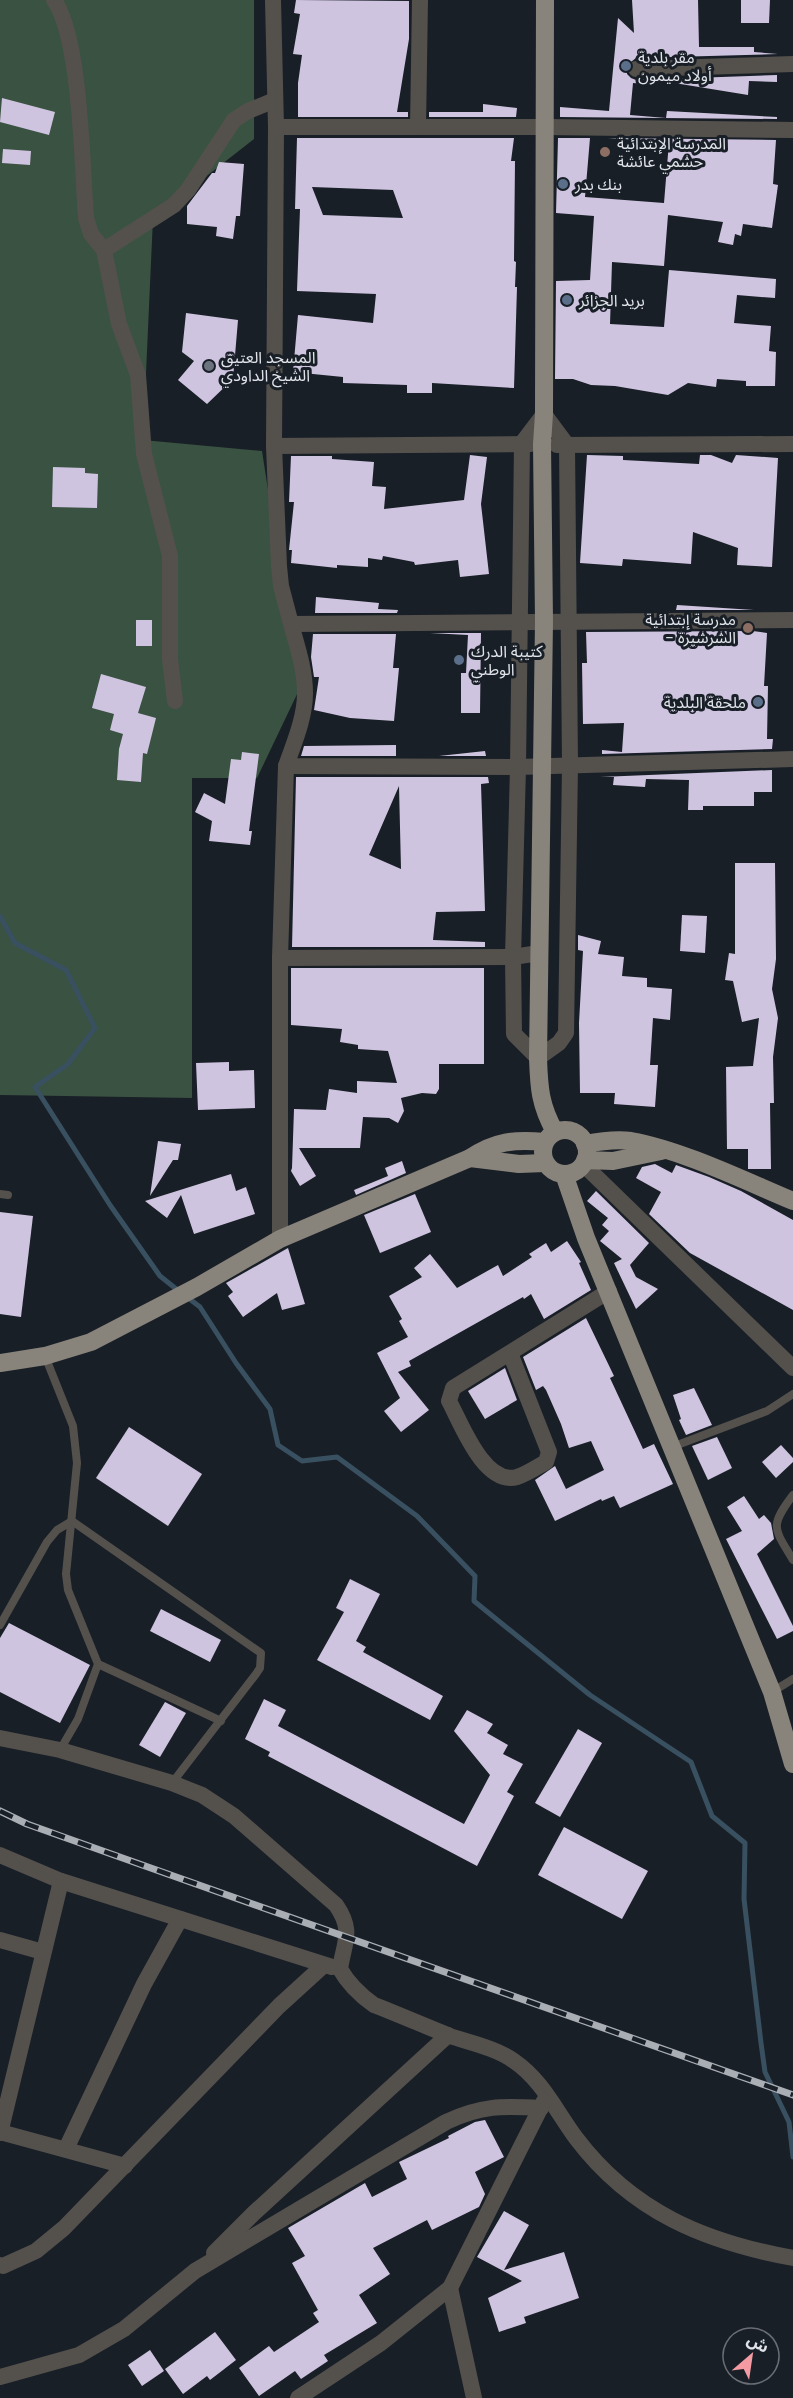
<svg xmlns="http://www.w3.org/2000/svg" width="793" height="2398" viewBox="0 0 793 2398" font-family="Merriweather,'Noto Sans Arabic',serif">
	<rect width="100%" height="100%" fill="#191f27"/>
	<!-- forest -->
	<path fill="#3a5241" d="M0 0H254V139L153 218 143 440 262 451 299 690 257 778H192V1098L0 1095Z"/>
	<g fill="none" stroke-linecap="round" stroke-linejoin="round">
		<!-- stream -->
		<g stroke="#395061" stroke-width="5">
			<path d="M0 916 15 943 66 970 95 1028 68 1064 35 1087 110 1205 160 1276 180 1292"/>
			<path d="M187 1297 200 1307 236 1363 270 1409 278 1445 302 1461 337 1457 417 1516 475 1576 474 1601 590 1695 691 1762 712 1816 745 1843 744 1899 761 2043 765 2072 789 2122 793 2157"/>
		</g>
	</g>
	<!-- building -->
	<g fill="#cfc4e0" fill-rule="evenodd">
		<path d="M296 0 409 1V39L397 112H408V117H298V83L302 55 293 54 300 14 294 13Z"/>
		<path d="M632 0H698L699 47H754V52L778 54 636 58 627 65V74L631 78 636 80 777 75V82L749 81 748 95 656 80 655 85 633 83 630 115 666 118 667 111 777 117V119L560 117V107L609 111 618 18 634 33Z"/>
		<path d="M741 0H770L769 23H741Z"/>
		<path d="M2 98 55 112 49 135 0 122Z"/>
		<path d="M483 104 517 108 516 117H429V112H483Z"/>
		<path d="M297 138H514L511 161H515L514 261 516 262 515 287H517L514 388 432 383V393H407V385L343 383V377L293 372 298 315 373 323 376 294 297 291 300 209H295ZM312 187 393 190 403 218 323 215Z"/>
		<path d="M558 138H590L585 197 664 203 669 142 608 138 776 140 773 184 778 185 772 228 743 224 741 236 735 234 733 245 718 242 723 222 668 215 664 266 612 262 610 324 664 327 669 270 776 279 775 298 737 295 734 323 771 326 769 351 776 352 775 386H746V381L717 379 716 387 688 383 668 395 615 386 591 385 573 379H555L556 281 590 280 594 216 556 213Z"/>
		<path d="M3 149 31 151 30 165 2 163Z"/>
		<path d="M219 162 244 164 240 216H236L233 239 216 236 217 227 187 224V206L212 173H215Z"/>
		<path d="M186 313 238 320 233 379 207 404 178 380 194 361 182 352Z"/>
		<path d="M470 455 487 457 481 504 489 574 460 577 458 560 415 565 414 562 383 556 382 560 368 558V567L337 565V568L291 563 292 550H289L294 502H289L291 456H332V459L374 462 372 486 386 487 384 509 464 500Z"/>
		<path d="M587 455 623 456V460L699 464 700 455H711L732 463 736 455 778 458 772 567 737 565 738 548 693 532 691 564 623 559 622 566 580 563Z"/>
		<path d="M53 467 85 468V473L98 474 97 508 52 507Z"/>
		<path d="M316 597 379 603 378 609 398 610 397 613H315Z"/>
		<path d="M677 605 754 610H676Z"/>
		<rect x="136" y="620" width="16" height="26"/>
		<path d="M753 631 767 633 764 686H768L767 739H773L772 749 602 754V750L622 752 624 723 583 724 582 663H587L586 632Z"/>
		<path d="M430 633H481L480 713H461V673H466L468 635Z"/>
		<path d="M313 634H396L393 668H399L394 721 350 718 314 710 319 677H314L311 657Z"/>
		<path d="M101 674 146 687 138 713 156 718 147 754 143 753 141 782 117 780 119 749 123 734 110 730 114 714 92 708Z"/>
		<path d="M396 745V756H301L304 746Z"/>
		<path d="M485 751 486 756H439Z"/>
		<path d="M242 752 259 754 249 831H252L250 845 209 841 212 821 195 812 204 793 225 804 231 759 241 760Z"/>
		<path d="M772 770V792H754V806H703V810H688L689 780 646 779 645 787 613 785 614 777H600Z"/>
		<path d="M296 777H488L489 783 481 784 485 911 436 912 433 940 485 942V947H292ZM399 786 401 869 369 855Z"/>
		<path d="M735 863H775L776 959 772 989 778 1018 773 1057 774 1103H770L771 1169H748V1149H727L726 1067 753 1066 759 1018 742 1022 733 981 725 980 729 953 735 954Z"/>
		<path d="M682 915 707 916 705 953 680 951Z"/>
		<path d="M578 935 601 941 598 954 624 957 622 976 647 978V987L672 989 670 1020 653 1018 650 1065H658L655 1107 614 1104 615 1093H580L579 1023 583 951 578 950Z"/>
		<path d="M291 968H484V1064H439V1089L436 1094 422 1093 401 1098 404 1111 398 1123 389 1118 363 1117 360 1148H299L316 1176 300 1186 291 1171 292 1168 294 1109 326 1110 329 1089 357 1093V1081L397 1083 388 1051 358 1049V1045L340 1042 342 1029 291 1025Z"/>
		<path d="M229 1062V1071L254 1070 255 1108 198 1110 196 1063Z"/>
		<path d="M158 1141 181 1144 178 1160H173L150 1196Z"/>
		<path d="M402 1161 406 1173 356 1195 354 1190 388 1176 385 1168Z"/>
		<path d="M655 1164 672 1173 676 1165 709 1177 741 1191 793 1220V1310L690 1253 649 1214 661 1192 636 1178 642 1167Z"/>
		<path d="M231 1174 236 1191 246 1187 255 1214 194 1234 181 1195 167 1218 145 1201Z"/>
		<path d="M596 1191 649 1243 630 1265 636 1277 658 1289 636 1309 614 1263 622 1259 600 1241 609 1231 602 1225 608 1218 587 1201Z"/>
		<path d="M415 1194 431 1232 380 1253 364 1215Z"/>
		<path d="M0 1212 33 1216 21 1317 0 1314Z"/>
		<path d="M567 1241 581 1262 579 1263 591 1290 544 1319 531 1294 524 1299 523 1297 409 1361 411 1366 398 1372 429 1410 401 1432 384 1411 400 1398 377 1353 408 1337 399 1321 402 1319 389 1296 422 1277 414 1268 430 1254 457 1288 498 1265 503 1276 532 1257 529 1254 546 1243 551 1252Z"/>
		<path d="M288 1248 305 1304 282 1310 277 1293 243 1317 228 1296 233 1292 226 1283Z"/>
		<path d="M586 1318 614 1376 610 1378 643 1449 654 1444 673 1484 620 1508 614 1496 602 1501 601 1499 555 1521 535 1480 555 1466 566 1489 604 1470 591 1441 569 1448 561 1424 546 1390 543 1386 536 1390 523 1357Z"/>
		<path d="M505 1368 517 1400 485 1419 468 1391Z"/>
		<path d="M694 1388 712 1425 686 1435 679 1420 681 1419 673 1395Z"/>
		<path d="M129 1427 202 1474 168 1526 96 1478Z"/>
		<path d="M717 1437 732 1468 708 1480 692 1446Z"/>
		<path d="M781 1445 793 1458V1462L776 1478 762 1462Z"/>
		<path d="M744 1496 759 1519 764 1515 771 1523 774 1539 757 1554 793 1626V1631L777 1639 726 1539 742 1531 727 1507Z"/>
		<path d="M350 1579 380 1594 356 1641 366 1647 363 1652 443 1696 430 1720 317 1660 344 1612 336 1608Z"/>
		<path d="M161 1609 221 1640 210 1662 150 1631Z"/>
		<path d="M9 1623 90 1665 60 1723 0 1692V1638Z"/>
		<path d="M264 1699 286 1710 278 1726 464 1824 490 1775 454 1731 467 1710 493 1724 487 1733 508 1745 503 1754 523 1764 507 1792 514 1796 477 1866 268 1756 270 1752 245 1739Z"/>
		<path d="M165 1702 186 1713 160 1757 139 1745Z"/>
		<path d="M578 1729 602 1743 560 1817 535 1803Z"/>
		<path d="M564 1827 648 1871 622 1919 538 1875Z"/>
		<path d="M485 2120 504 2157 475 2172 485 2194 479 2207 432 2230 427 2220 373 2248 390 2274 359 2295 377 2323 324 2355 328 2361 301 2379 295 2371 259 2396 239 2368 269 2346 274 2352 319 2322 313 2313 318 2310 292 2263 305 2256 288 2228 365 2183 372 2197 407 2179 399 2162 449 2138 448 2136 475 2122Z"/>
		<path d="M504 2211 529 2225 504 2270 564 2252 579 2298 524 2317 526 2323 499 2332 488 2298 522 2281 477 2257Z"/>
		<path d="M215 2332 236 2360 210 2380 207 2376 183 2394 165 2369Z"/>
		<path d="M150 2350 164 2371 142 2386 128 2365Z"/>
	</g>
	<g fill="none" stroke-linecap="round" stroke-linejoin="round">
		<!-- service -->
		<g stroke="#54514d" stroke-width="8">
			<path d="M0 1194 8 1195"/>
			<path d="M45 1356 73 1426 77 1463 66 1574 68 1590 98 1664 78 1719 60 1750"/>
			<path d="M672 1447 767 1411 793 1394"/>
			<path d="M793 1495C769 1527 774 1528 793 1560"/>
			<path d="M0 1625 47 1542 57 1530 72 1521 261 1653 260 1668 256 1674 172 1783"/>
			<path d="M98 1664 221 1721"/>
			<path d="M772 1692 793 1679"/>
		</g>
		<!-- minor -->
		<g stroke="#54514d" stroke-width="16">
			<path d="M54 0C81 39 82 167 86 218L91 234 104 250"/>
			<path d="M273 0 276 127H545L793 130"/>
			<path d="M636 69 793 64"/>
			<path d="M276 127 274 446 531 444"/>
			<path d="M418 127 420 0"/>
			<path d="M544 414 567 445 570 765 566 1033 559 1043 538 1058 514 1034 513 957 518 767 522 443Z"/>
			<path d="M557 445 793 444"/>
			<path d="M274 446 279 566 281 586 291 624 793 620"/>
			<path d="M291 624C297 646 305 669 305 693 305 718 294 743 286 766L518 767 793 759"/>
			<path d="M175 701 170 659V556L144 454 138 375 119 324 104 250 174 205 188 190 234 120 248 111 275 100"/>
			<path d="M286 766 280 958 513 957 539 953"/>
			<path d="M280 958V1239"/>
			<path d="M583 1164 793 1368"/>
			<path d="M510 1353 549 1452 546 1462C537 1467 527 1474 517 1477 484 1486 461 1423 449 1401L453 1388 609 1291"/>
			<path d="M0 1738 60 1750 172 1783 202 1795 234 1816 336 1905C354 1931 344 1942 340 1969 349 1985 360 1995 374 2005 400 2015 425 2026 450 2036 471 2043 496 2048 514 2061 542 2080 556 2111 576 2138 632 2212 705 2242 793 2258"/>
			<path d="M0 1855 61 1881 332 1967"/>
			<path d="M0 1940 43 1952"/>
			<path d="M0 2132 125 2166"/>
			<path d="M0 2133 61 1881"/>
			<path d="M66 2149 144 1984 180 1919"/>
			<path d="M214 2253 254 2213 448 2035"/>
			<path d="M0 2265 3 2266 36 2251 64 2228 279 2006 324 1965"/>
			<path d="M450 2288 474 2398"/>
			<path d="M0 2377 79 2355 124 2329 195 2271 446 2122C482 2105 502 2106 541 2108"/>
			<path d="M298 2398 381 2343 450 2288 544 2101"/>
		</g>
		<!-- primary -->
		<g stroke="#89847b" stroke-width="18">
			<path d="M545 0 544 414 542 444 544 621 538 1058C539 1088 540 1105 555 1132"/>
			<circle cx="565" cy="1152" r="22"/>
			<path d="M585 1144C601 1141 616 1139 631 1141 682 1150 745 1181 793 1201"/>
			<path d="M470 1158 519 1164 545 1163"/>
			<path d="M585 1160 613 1161 661 1151"/>
			<path d="M564 1174 586 1238 772 1692 793 1764"/>
			<path d="M0 1363 45 1356 91 1342 197 1287 280 1239 470 1158C495 1141 515 1139 545 1142"/>
		</g>
		<defs>
			<path id="rail" d="M0 1811 27 1824 131 1861 793 2095"/>
		</defs>
		<!-- rail casing -->
		<use href="#rail" stroke="#a9adb4" stroke-width="7"/>
		<!-- rail -->
		<use href="#rail" stroke="#191f27" stroke-width="4.5" stroke-dasharray="14" stroke-linecap="butt"/>
	</g>
	<!-- markers -->
	<g fill="#5c6f8a" stroke="#191f27" stroke-width="2">
		<circle cx="626" cy="66" r="6"/>
		<circle cx="563" cy="184" r="6"/>
		<circle cx="567" cy="300" r="6"/>
		<circle cx="459" cy="660" r="6"/>
		<circle cx="758" cy="702" r="6"/>
	</g>
	<g fill="#8d6e63" stroke="#191f27" stroke-width="2">
		<circle cx="605" cy="152" r="6"/>
		<circle cx="748" cy="628" r="6"/>
	</g>
	<circle fill="#6b7280" stroke="#191f27" stroke-width="2" cx="209" cy="366" r="6"/>
	<g text-anchor="middle" dominant-baseline="central" stroke-width="6" stroke-linejoin="round" paint-order="stroke">
		<!-- poi labels -->
		<g font-size="16" fill="#e0e4ea" stroke="#191f27" text-anchor="start">
			<text x="638" y="57">مقر بلدية<tspan x="638" dy="18">أولاد ميمون</tspan></text>
			<text x="617" y="143">المدرسة الإبتدائية<tspan x="617" dy="18">حشمي عائشة</tspan></text>
			<text x="575" y="184">بنك بدر</text>
			<text x="579" y="300">بريد الجزائر</text>
			<text x="221" y="357">المسجد العتيق<tspan x="221" dy="18">الشيخ الداودي</tspan></text>
			<text x="736" y="619" text-anchor="end">مدرسة إبتدائية<tspan x="736" dy="18">- الشرشيرة</tspan></text>
			<text x="471" y="651">كتيبة الدرك<tspan x="471" dy="18">الوطني</tspan></text>
			<text x="746" y="702" text-anchor="end">ملحقة البلدية</text>
		</g>
	</g>
	<!-- north arrow -->
	<g transform="translate(751 2356) rotate(29)"><circle r="28" fill="#191f27" stroke="#696e75" stroke-width="1.5"/>
	<path d="M0-4.5L10 22L0 15L-10 22Z" fill="#f49aa3"/>
	<text y="-9" font-size="16" font-weight="bold" text-anchor="middle" fill="#e0e4ea">ش</text>
	</g>
</svg>
